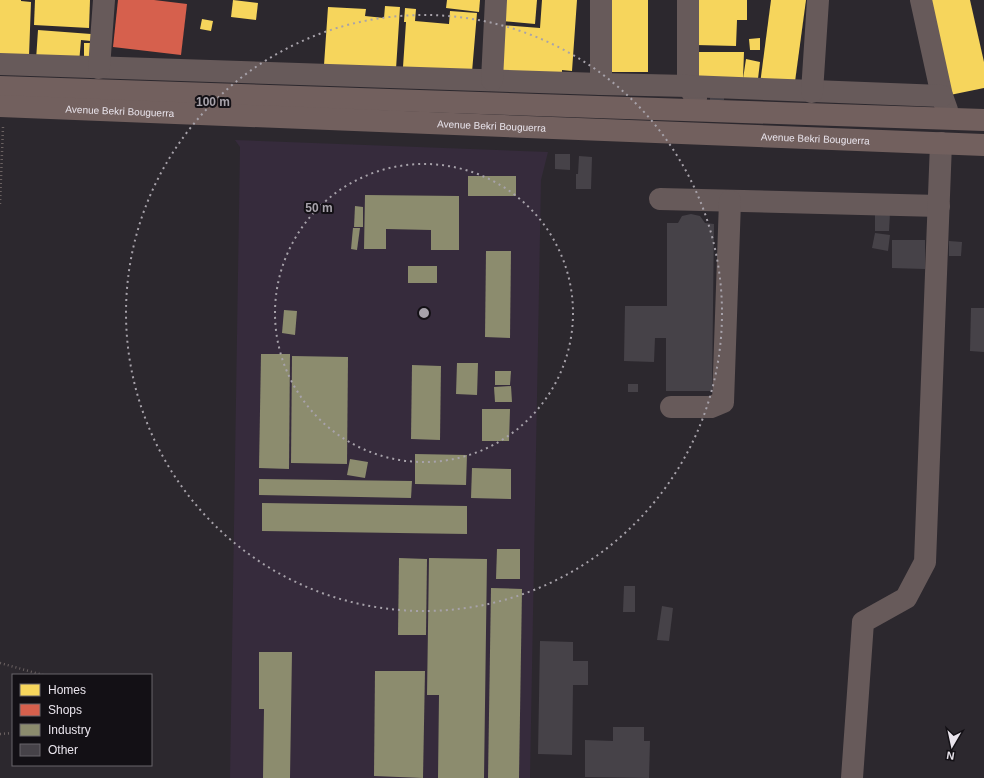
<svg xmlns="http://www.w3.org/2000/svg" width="984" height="778" viewBox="0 0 984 778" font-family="Arial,sans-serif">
	<rect width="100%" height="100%" fill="#2c282e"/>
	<!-- built -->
	<path fill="#362b3c" d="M235 140 548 152 541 180 530 778H230L240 147Z"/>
	<!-- homes -->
	<g fill="#f6d55c">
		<path d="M0 0H21V1L31 2 29 56 0 55Z"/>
		<path d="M35 0H90L89 28 34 25Z"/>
		<path d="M233 0 258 3 256 20 231 17Z"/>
		<path d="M447 0H480L479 12 446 8Z"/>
		<path d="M504 0H537L535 24 502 21Z"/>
		<path d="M542 0H577L572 71 562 70V74H497L500 25 540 28Z"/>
		<rect x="610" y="0" width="38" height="72"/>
		<path d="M696 0H747V20H737L736 46 696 45Z"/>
		<path d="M771 0H806L794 89 760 84Z"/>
		<path d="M928 0H970L984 62V88L950 95Z"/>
		<path d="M385 6 400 7 396 69 324 65 328 7 366 9 365 16 384 18Z"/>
		<path d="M405 8 416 9 415 21 449 24 450 11 477 13 472 72 403 67 406 22H404Z"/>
		<path d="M202 19 213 21 211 31 200 29Z"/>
		<path d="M38 30 91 34V41L81 40 79 63 36 60Z"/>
		<path d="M760 38V50H750L749 39Z"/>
		<rect x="84" y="43" width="8" height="17"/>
		<path d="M698 52H744L743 79 746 59 760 62 757 87 698 80Z"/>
	</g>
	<!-- shops -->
	<path fill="#d6604d" d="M118 0H154L187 4 181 55 113 47Z"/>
	<!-- industry -->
	<g fill="#8c8c6e">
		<rect x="468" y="176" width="48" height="20"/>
		<path d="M365 195 459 196V250H431V230L386 229V249H364Z"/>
		<path d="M355 206 363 207V227H354Z"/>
		<path d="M353 228H360L357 250 351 249Z"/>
		<path d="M486 251H511L510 338 485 337Z"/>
		<rect x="408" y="266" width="29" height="17"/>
		<path d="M284 310 297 311 295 335 282 333Z"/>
		<path d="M261 354H290L289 469 259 468Z"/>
		<path d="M292 356 348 357 347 464 291 463Z"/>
		<path d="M457 363H478L477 395 456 394Z"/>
		<path d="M412 365 441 366 440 440 411 439Z"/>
		<path d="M495 371H511L510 385H495Z"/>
		<path d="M511 386 512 402H495L494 387Z"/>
		<path d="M482 409H510L509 441H482Z"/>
		<path d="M415 454 467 455 466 485 415 484Z"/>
		<path d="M350 459 368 462 365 478 347 475Z"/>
		<path d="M472 468 511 469V499L471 498Z"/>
		<path d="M259 479 412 481 411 498 259 495Z"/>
		<path d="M262 503 467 506V534L262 531Z"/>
		<path d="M497 549H520V579H496Z"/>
		<path d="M399 558 427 559 426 635H398Z"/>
		<path d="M429 558 487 559 484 778H438L439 695H427Z"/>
		<path d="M491 588 522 589 519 778H488Z"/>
		<path d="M259 652H292L290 778H263L264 709H259Z"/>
		<path d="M375 671H425L423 778 374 776Z"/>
	</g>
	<!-- building -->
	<g fill="#464248">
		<rect x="710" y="89" width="14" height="11"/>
		<path d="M555 154H570V170L555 169Z"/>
		<path d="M579 156 592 157 591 189H576V174H578Z"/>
		<path d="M875 213H890L889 231H875Z"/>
		<path d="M691 214 700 216 705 223 714 224 712 391H666V338H655L654 362 624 361 625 306H667V223H678L682 216Z"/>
		<path d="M875 233 890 235 888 251 872 248Z"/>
		<path d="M892 240H925V269L892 268Z"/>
		<path d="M949 241 962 242 961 256H949Z"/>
		<path d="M971 308H984V352L970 351Z"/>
		<rect x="628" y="384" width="10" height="8"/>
		<path d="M624 586H635V612H623Z"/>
		<path d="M662 606 673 608 669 641 657 640Z"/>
		<path d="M540 641 573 642V661H588V685H573L572 755 538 754Z"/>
		<path d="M613 727H644V741H650L649 778 585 777V740L613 741Z"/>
	</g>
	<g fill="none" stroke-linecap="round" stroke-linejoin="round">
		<!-- path -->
		<g stroke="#6a6161" stroke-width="2.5" stroke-dasharray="1 3" stroke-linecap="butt">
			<path d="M0 204 3 127"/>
			<path d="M0 663 43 675"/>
			<path d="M0 734 13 733"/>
		</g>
		<!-- minor -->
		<g stroke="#675a5a" stroke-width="22">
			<path d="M601 0V84"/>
			<path d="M688 0V86L696 98"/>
			<path d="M921 0 942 96 947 110"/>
			<path d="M0 64 601 84 688 86 942 96"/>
			<path d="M99 68 104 0"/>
			<path d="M492 80 496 0"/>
			<path d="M812 92 818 0"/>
			<path d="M660 199 939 206"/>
			<path d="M671 407H711L723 402 730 201"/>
			<path d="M852 778 863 622 906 598 925 562 941 143"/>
		</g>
		<!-- highway -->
		<g stroke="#72605e" stroke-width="22">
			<path d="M0 87 984 120"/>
			<path id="s1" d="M0 106 984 145"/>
		</g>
	</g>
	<!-- distance rings -->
	<g fill="none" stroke="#a7a2aa" stroke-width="2" stroke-dasharray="2 4">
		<circle cx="424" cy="313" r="149"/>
		<circle cx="424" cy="313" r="298"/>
	</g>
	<g text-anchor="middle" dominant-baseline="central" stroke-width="4" stroke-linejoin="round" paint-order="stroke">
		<!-- street labels -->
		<g font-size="10" fill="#e9e4ec" stroke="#131015">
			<text stroke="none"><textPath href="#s1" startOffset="120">Avenue Bekri Bouguerra</textPath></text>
			<text stroke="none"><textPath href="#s1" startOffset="492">Avenue Bekri Bouguerra</textPath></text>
			<text stroke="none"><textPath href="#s1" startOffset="816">Avenue Bekri Bouguerra</textPath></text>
		</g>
	</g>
	<circle cx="424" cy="313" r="6" fill="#a7a2aa" stroke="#131015" stroke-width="2"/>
	<g font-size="12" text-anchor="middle" font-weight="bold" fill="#a7a2aa" stroke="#131015" stroke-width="4" stroke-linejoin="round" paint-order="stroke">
		<text x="213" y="106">100 m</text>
		<text x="319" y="212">50 m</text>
	</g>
	<!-- legend -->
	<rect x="12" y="674" width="140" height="92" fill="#131015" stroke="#69656b"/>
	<rect x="20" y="684" width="20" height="12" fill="#f6d55c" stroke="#69656b"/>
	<text x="48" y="694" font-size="12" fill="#e9e4ec">Homes</text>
	<rect x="20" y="704" width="20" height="12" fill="#d6604d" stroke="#69656b"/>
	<text x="48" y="714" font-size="12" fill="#e9e4ec">Shops</text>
	<rect x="20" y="724" width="20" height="12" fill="#8c8c6e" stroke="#69656b"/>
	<text x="48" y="734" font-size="12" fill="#e9e4ec">Industry</text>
	<rect x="20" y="744" width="20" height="12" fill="#464248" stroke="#69656b"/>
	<text x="48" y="754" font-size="12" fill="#e9e4ec">Other</text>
	<!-- north arrow -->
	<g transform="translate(952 746) rotate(189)" stroke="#131015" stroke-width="3" paint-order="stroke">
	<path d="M0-3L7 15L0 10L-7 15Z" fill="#e9e4ec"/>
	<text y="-6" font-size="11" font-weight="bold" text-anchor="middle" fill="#e9e4ec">N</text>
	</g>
</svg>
